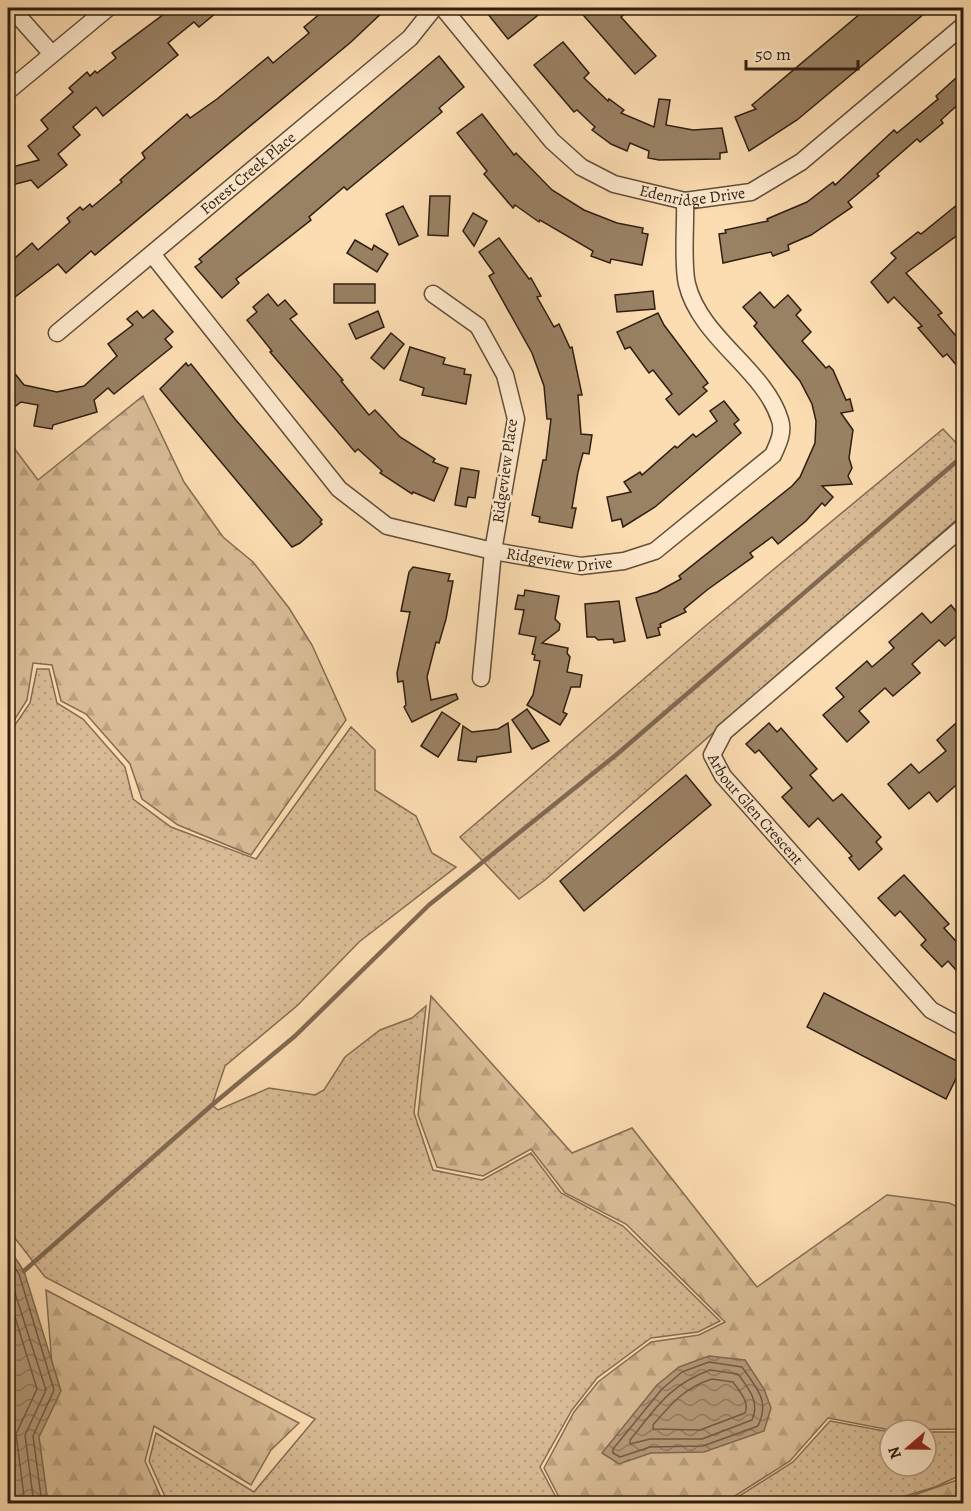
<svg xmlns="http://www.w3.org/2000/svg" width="971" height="1511" viewBox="0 0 971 1511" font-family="Alegreya,serif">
	<defs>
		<pattern id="grass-dots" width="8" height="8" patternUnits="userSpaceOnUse" patternTransform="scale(1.5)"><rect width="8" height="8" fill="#d9bc96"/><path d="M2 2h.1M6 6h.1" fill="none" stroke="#bba180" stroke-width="1.8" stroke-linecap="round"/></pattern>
		<pattern id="forest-firs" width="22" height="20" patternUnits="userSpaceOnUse" patternTransform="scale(1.5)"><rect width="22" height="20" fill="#d9bc96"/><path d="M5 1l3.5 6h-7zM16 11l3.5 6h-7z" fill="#bba180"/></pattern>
		<pattern id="water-waves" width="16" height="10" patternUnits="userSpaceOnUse" patternTransform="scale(1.5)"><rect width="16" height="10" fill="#b69b7b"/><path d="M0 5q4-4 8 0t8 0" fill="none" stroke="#947e63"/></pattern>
	</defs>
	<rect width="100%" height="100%" fill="#fcdcb1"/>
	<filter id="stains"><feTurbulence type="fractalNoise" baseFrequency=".00333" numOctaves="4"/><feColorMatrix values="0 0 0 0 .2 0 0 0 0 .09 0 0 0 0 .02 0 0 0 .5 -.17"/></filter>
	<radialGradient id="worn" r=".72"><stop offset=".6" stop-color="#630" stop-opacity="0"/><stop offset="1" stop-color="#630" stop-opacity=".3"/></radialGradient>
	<!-- grass -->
	<g fill="url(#grass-dots)" stroke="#846d54" stroke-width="1.5">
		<path d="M943 429 963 450V514L545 880 519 899 460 837 703 628Z"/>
		<path d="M37 669H49L57 703 83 719 125 767 133 799 171 827 256 859 351 727 375 750V790L416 816 432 853 456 867 359 942 298 1005 225 1066 212 1105 218 1110 269 1088 315 1095 324 1090 345 1057 380 1030 412 1018 426 1006 414 1113 433 1170 482 1180 531 1153 561 1193 623 1226 720 1321 698 1332 651 1338 597 1378 572 1410 540 1467 559 1503 172 1504 167 1501 149 1461 156 1433 254 1492 315 1419 45 1277 14 1237 8 1221V735L30 703Z"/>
		<path d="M830 1421 890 1432V1466H926V1432H963V1474L935 1487 882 1503H728L793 1462Z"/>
	</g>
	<!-- forest -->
	<g fill="url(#forest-firs)" stroke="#846d54" stroke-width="1.5">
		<path d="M143 396 184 482 223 537 253 562 289 608 312 645 346 720 251 855 178 825 142 799 130 764 86 714 61 701 52 665 33 663 27 700 8 730V440L38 480Z"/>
		<path d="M431 996 572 1153 632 1128 757 1287 887 1195 949 1203 963 1209V1429L890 1430 828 1418 790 1461 727 1501 562 1503 544 1468 574 1412 598 1382 651 1342 699 1335 725 1322 626 1224 565 1193 531 1149 483 1176 437 1167 418 1115Z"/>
		<path d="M46 1290 299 1423 271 1450 251 1485 154 1426 145 1461 164 1504 40 1503 31 1435 54 1390Z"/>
		<path d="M963 1478V1503H891Z"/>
	</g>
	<!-- water -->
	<g fill="url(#water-waves)" stroke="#806951" stroke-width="1.5">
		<path d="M8 1247 24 1271 61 1391 39 1437 48 1503H8Z"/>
		<path d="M709 1356 745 1360 764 1389 771 1408 764 1431 704 1452 651 1453 619 1464 602 1453 657 1385 679 1367Z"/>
	</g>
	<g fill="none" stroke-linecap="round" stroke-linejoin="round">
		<!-- shore -->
		<g stroke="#725c46" stroke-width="1.5">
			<path d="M8 1257 19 1274 54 1390 33 1436 42 1504"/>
			<path d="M8 1271 46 1390 25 1435 34 1504"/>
			<path d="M8 1294 37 1389 16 1434 25 1504"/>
			<path d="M709 1362 742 1367C757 1389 770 1400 758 1426L703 1446 650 1447 620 1457 613 1453V1449L662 1389 682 1372Z"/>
			<path d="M710 1370 738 1374C749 1389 760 1402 752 1420L702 1439H650L630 1444V1440C656 1408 669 1385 710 1370Z"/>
			<path d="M712 1379 733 1382C739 1391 750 1402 745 1413L700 1430 653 1429V1425C671 1404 685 1387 712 1379Z"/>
		</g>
		<!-- stream -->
		<path stroke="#806951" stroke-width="4.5" d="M24 1271 212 1105 295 1036 429 905 616 755 964 455"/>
	</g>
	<!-- building -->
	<g fill="#998164" stroke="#2e1e11" stroke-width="1.5">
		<path d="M172 8H222L199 27 194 22 168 43 178 55 103 116 96 107 73 127 80 135 58 154 67 165 38 188 31 180 8 186V168L39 160 28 146 48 129 41 120 73 92 69 88 87 72 90 76 95 71 97 73 116 58 112 53Z"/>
		<path d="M327 8H387L351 42 95 255 91 251 66 273 58 264 15 297 8 288V264L32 243 38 250 70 222 67 218 80 207 83 210 90 204 92 207 122 182 120 180 145 158 142 153 187 114 190 118 217 99 268 57 273 63 309 33 304 27Z"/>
		<path d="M494 8H547L508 39 487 13Z"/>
		<path d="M577 8H633L621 17 656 56 635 74Z"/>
		<path d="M867 8H931L797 120 749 151 735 117 756 109 752 105Z"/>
		<path d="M563 42 589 73 584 78 608 101 609 99 624 110 621 113 654 127 659 99 670 100 666 125 693 130 722 128 727 152 720 153V159L659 160 648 158 649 151 630 143 627 151 611 144 592 130 595 127 577 110 574 112 534 65Z"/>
		<path d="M439 56 464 87 439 108 442 112 347 190 344 187 309 217 311 220 236 279 239 283 222 298 195 267 202 262 199 259Z"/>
		<path d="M957 77 963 85V100L941 120 943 123 920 142 917 139 877 174 879 176 848 202 852 207 811 235 788 245 789 250 773 256 771 252 723 263 719 234 726 233 725 230 768 221 767 219 807 202 833 182 835 185 894 130 897 133 938 99 936 96Z"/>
		<path d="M482 114 514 155 516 153 552 190 584 210 617 223 643 228 642 233 648 234 642 265 611 259 610 263 591 256 593 251 540 220 539 222 515 205 513 208 484 174 487 171 457 133Z"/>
		<path d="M430 196H450L448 236 428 235Z"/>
		<path d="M963 200V231L906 273 942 313 938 315 963 344V373L947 354 943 357 918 328 922 326 894 297 888 303 871 282 896 258 891 253 918 232 921 234Z"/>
		<path d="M403 206 418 236 399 245 386 214Z"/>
		<path d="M473 213 487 221 474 246 463 231Z"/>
		<path d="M499 238 529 279 531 278 541 296 537 297 554 327 559 324 570 348 572 347 582 395H578L581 434 592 435 589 454 583 453 578 472 572 508H576L572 528 539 522 540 517 532 515 543 460H546L551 419H547L544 386 532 353 489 276 494 273 479 252Z"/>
		<path d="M355 240 372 250 374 245 388 254 377 272 347 253Z"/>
		<rect x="334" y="284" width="41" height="19"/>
		<path d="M653 291 655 309 617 312 615 295Z"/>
		<path d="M760 292 774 308 788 295 801 310 796 315 811 332 802 341 826 368 829 366 833 370 846 400 850 399 853 411 841 413 853 430 849 458 852 468 848 476 852 484 822 486 833 497 825 506 822 503 806 521 778 544 772 537 750 553 753 557 707 590 684 609 686 612 660 624 661 627 658 628 660 635 647 638 636 598 657 592 681 579 679 576 792 486 800 477 815 443 816 421 812 404 800 381 754 326 757 323 743 307Z"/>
		<path d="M268 294 278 306 285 300 297 314 290 319 343 380 341 381 369 415 375 410 400 437 435 459 433 462 448 468 434 501 413 492 412 494 380 473 382 471 358 449 355 452 270 352 272 351 247 320 257 312 253 307Z"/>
		<path d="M153 310 173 332 165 339 172 347 114 394 108 388 94 400 97 412 53 425 52 429 34 426 38 405 21 402 8 412V365L24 385 57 392 84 386 117 356 108 344 133 325 127 319 137 311 143 318Z"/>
		<path d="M378 311 384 327 356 339 349 324Z"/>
		<path d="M658 313 664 325 708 383 703 387 707 391 679 415 666 399 672 394 653 370 649 373 630 347 625 349 617 332Z"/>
		<path d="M391 333 404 344 384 369 371 358Z"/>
		<path d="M410 347 445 358 443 364 465 369 464 374 471 375 466 404 422 395 424 388 400 380Z"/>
		<path d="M186 363 188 366 191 364 235 419 322 520 320 522 322 524 300 543 292 547 160 389Z"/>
		<path d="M724 401 739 420 734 424 741 433 655 507 623 527 621 519 612 521 607 497 631 492 624 482 640 472 642 475 675 446 677 448 693 434 696 437 717 421 710 411Z"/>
		<path d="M461 468 479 471 475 498 468 497 466 507 455 505Z"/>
		<path d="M413 567 450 574 448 581H453L446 619 439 643 436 642 427 677 431 700 456 694 458 699 412 722 404 707 406 705 403 681 398 682 397 673 410 612 401 611 409 572Z"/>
		<path d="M525 590 559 596 555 619 560 624 559 630 542 643 568 648 567 653 570 657 567 672 582 675 580 687H571L563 712 567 714 560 725 527 705 533 695 540 661 534 660 535 655 532 654 536 637 519 634 524 610 515 609 518 595 524 596Z"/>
		<path d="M619 601 625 641 614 643 613 639 598 640 595 637H587L585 604Z"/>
		<path d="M951 605 963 620V630L945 646 939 640 912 664 920 673 893 696 885 688 859 711 869 722 847 742 823 715 844 697 836 688 867 661 872 667 894 648 889 642 922 613 931 623Z"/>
		<path d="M527 709 549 741 532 749 512 720Z"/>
		<path d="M442 712 460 724 438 757 421 746Z"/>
		<path d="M963 717V779L937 802 929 792 909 809 888 784 911 764 919 773 946 751 937 740Z"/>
		<path d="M508 723 511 752 477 757 476 762 458 760 463 726 472 732 498 729Z"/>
		<path d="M769 723 777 732 781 728 817 769 810 775 833 801 842 794 881 837 876 842 882 849 859 870 849 858 852 856 818 818 809 827 782 797 792 788 759 750 755 753 746 744Z"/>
		<path d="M686 775 711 805 584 911 560 881Z"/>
		<path d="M904 875 949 924 944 928 963 949V978L948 961 942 967 921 945 926 940 900 911 895 916 878 898Z"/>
		<path d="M824 993 963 1064 946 1099 807 1027Z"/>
	</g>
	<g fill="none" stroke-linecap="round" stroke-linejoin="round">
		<defs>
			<g id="minor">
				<path d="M11 8 52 54"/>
				<path id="s1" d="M443 8 552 141 581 167 614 184 685 201 751 192 801 162 964 25"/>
				<path d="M8 91 108 8"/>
				<path id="s2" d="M152 254 339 489 387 526 493 551 581 566 624 561 655 551 773 455C778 444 784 432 780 420 765 370 700 338 687 284 682 264 686 223 685 201"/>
				<path d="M433 294 478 326 505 375 516 419 493 551 481 678"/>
				<path id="s3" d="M57 333 410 38 434 8"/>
				<path id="s4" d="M964 526 724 732 712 755 723 776 931 1010 964 1028"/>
			</g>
		</defs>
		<!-- minor casing -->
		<use href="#minor" stroke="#624e39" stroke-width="19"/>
		<!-- minor -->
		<use href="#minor" stroke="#fde8cc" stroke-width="16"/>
	</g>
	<g text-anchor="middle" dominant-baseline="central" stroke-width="4.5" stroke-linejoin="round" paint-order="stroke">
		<!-- street labels -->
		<g font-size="16" fill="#2e1e11" stroke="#fde8cc">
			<text stroke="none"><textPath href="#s3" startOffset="249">Forest Creek Place</textPath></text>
			<text stroke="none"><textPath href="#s1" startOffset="328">Edenridge Drive</textPath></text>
			<text transform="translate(505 471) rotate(-82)">Ridgeview Place</text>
			<text stroke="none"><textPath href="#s2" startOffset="537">Ridgeview Drive</textPath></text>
			<text stroke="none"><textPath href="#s4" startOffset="412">Arbour Glen Crescent</textPath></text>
		</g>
	</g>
	<!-- margin -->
	<rect width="971" height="1511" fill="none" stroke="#fcdcb1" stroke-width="30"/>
	<rect x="9" y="9" width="953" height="1493" fill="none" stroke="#2e1e11" stroke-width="3"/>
	<rect x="15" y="15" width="941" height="1481" fill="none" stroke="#2e1e11" stroke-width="1.5"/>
	<!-- north arrow -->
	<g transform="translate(908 1448) rotate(250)"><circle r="28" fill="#fde8cc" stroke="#aa9781" stroke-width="1.5"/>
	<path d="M0-4.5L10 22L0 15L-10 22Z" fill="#8f2418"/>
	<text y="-9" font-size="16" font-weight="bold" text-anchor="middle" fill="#2e1e11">N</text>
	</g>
	<!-- scale -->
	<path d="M746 60v9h112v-9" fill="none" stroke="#2e1e11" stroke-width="3"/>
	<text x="755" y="60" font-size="18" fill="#2e1e11" stroke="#fde8cc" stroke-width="4.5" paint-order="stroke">50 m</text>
	<rect width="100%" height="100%" filter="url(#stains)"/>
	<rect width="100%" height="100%" fill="url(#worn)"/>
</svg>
